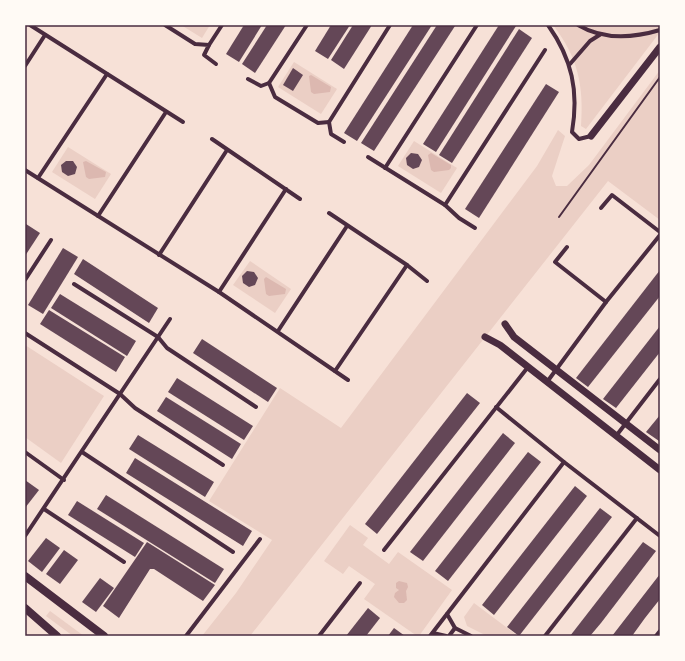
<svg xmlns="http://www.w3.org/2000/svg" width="685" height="661" viewBox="0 0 685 661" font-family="Mulish,sans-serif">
	<rect width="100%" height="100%" fill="#f7e1d7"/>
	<!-- green -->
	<g fill="#ebcfc5">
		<path d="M181 25H210L202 38Z"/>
		<path d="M553 25H660V32L586 129 581 126C584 86 578 57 553 25Z"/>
		<path d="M294 62 337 89 321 114 278 87Z"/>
		<path d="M660 70V220L608 181 250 636H202L236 593 272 540 209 501 280 388 341 428 537 166 558 130 565 136 552 176 556 186H567L589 165Z"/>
		<path d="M414 141 457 168 441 193 398 166Z"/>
		<path d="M68 147 111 174 95 199 52 172Z"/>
		<path d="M250 261 291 289 275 313 233 285Z"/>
		<path d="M25 345 104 396 61 463 25 437Z"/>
		<path d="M350 525 368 538 363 545 389 564 398 552 452 590 419 636H417L364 599 375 584 349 566 343 574 324 561Z"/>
		<path d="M474 603 518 636H487L467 626 464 617Z"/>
		<path d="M50 611 84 636H73L46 616Z"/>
	</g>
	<!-- water -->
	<g fill="#dcb8b0">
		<path d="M311 75 331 87 330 92 314 94 311 92 309 76Z"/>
		<path d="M431 153 451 165V168L449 170 434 172 431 170 428 155Z"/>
		<path d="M86 161 106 172 105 177 89 179 86 177 83 162Z"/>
		<path d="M266 277 286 289 285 294 269 296 266 294 264 279Z"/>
		<path d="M399 581 407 583 408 587 406 591 407 600 404 603H399L394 597 395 593 399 590 396 588V583Z"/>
	</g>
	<!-- building -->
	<g fill="#644757">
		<path d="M244 25H262L239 62 226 54Z"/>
		<path d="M267 25H286L255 73 242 64Z"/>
		<path d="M331 25H350L328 59 315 51Z"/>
		<path d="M353 25H372L344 69 331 60Z"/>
		<path d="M413 25H432L357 141 344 133Z"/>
		<path d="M437 25 455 26 374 151 361 143Z"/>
		<path d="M499 25 516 26 436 152 423 144Z"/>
		<path d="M519 29 532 38 452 163 439 155Z"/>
		<path d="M293 68 303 75 293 91 283 85Z"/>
		<path d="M546 84 559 92 479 218 465 209Z"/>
		<path d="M411 153 418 154 422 160 419 167 413 169 407 165 406 158Z"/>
		<path d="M66 161H73L77 167 75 174 68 176 62 172 61 165Z"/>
		<path d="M26 224 40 233 25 256V225Z"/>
		<path d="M63 248 78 257 43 314 28 305Z"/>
		<path d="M83 259 158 308 149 323 74 274Z"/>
		<path d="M660 270V296L588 387 576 378Z"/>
		<path d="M247 271 254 272 258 278 255 285 249 287 243 283 242 276Z"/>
		<path d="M60 294 136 341 127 356 51 308Z"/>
		<path d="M49 310 125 357 116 372 40 324Z"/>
		<path d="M660 326V352L616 408 603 399Z"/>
		<path d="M202 339 277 388 268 402 193 353Z"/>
		<path d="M177 378 253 426 244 440 168 392Z"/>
		<path d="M467 393 480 403 377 534 365 524Z"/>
		<path d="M166 397 241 444 232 459 157 411Z"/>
		<path d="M660 415V440L659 441 646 432Z"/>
		<path d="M503 433 515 443 423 561 410 552Z"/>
		<path d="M138 435 214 482 205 497 129 449Z"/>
		<path d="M528 452 541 462 448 581 435 571Z"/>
		<path d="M135 458 252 531 243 546 126 473Z"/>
		<path d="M25 480 39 490 25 508Z"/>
		<path d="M575 486 587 496 494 615 482 605Z"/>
		<path d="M106 495 224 569 215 583 97 509Z"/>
		<path d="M77 501 144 543 135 557 68 515Z"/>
		<path d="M600 508 612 517 519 636 507 627Z"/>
		<path d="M46 538 60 548 42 572 28 561Z"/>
		<path d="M147 542 215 585 203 601 154 569H150L119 618 103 606Z"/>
		<path d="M643 542 656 551 601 623 590 636H570Z"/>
		<path d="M64 550 78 560 60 584 46 574Z"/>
		<path d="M660 574V599L645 618 632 636H612Z"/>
		<path d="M100 578 114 588 96 612 82 602Z"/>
		<path d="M368 608 380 618 366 636H346Z"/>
		<path d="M394 628 405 636H388Z"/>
	</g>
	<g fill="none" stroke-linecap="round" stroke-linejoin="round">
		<!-- path -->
		<path stroke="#4a2c40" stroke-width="2" d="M559 217 660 77"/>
		<!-- minor -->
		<g stroke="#4a2c40" stroke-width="4">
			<path d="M30 25 183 122"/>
			<path d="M165 25 195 44 209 45 204 55 216 64"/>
			<path d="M548 25C572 59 579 91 572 132L579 139 591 136"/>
			<path d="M578 25C603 40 633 38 660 30"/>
			<path d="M209 45 222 25"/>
			<path d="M570 64 590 41 601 34"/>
			<path d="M25 66 45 35"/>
			<path d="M248 79 261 86 269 83 275 97 318 123 329 122 331 134 344 142"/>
			<path d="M269 83 307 25"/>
			<path d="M329 122 390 25"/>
			<path d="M212 139 300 199"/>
			<path d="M368 157 445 205 459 218 475 228"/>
			<path d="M385 168 477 25"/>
			<path d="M25 170 219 292 348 380"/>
			<path d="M38 178 107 74"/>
			<path d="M445 205 545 50"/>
			<path d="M601 208 612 195 660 232"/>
			<path d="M329 213 407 265 427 281"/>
			<path d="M98 216 166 112"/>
			<path d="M567 247 555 262 606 302"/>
			<path d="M159 255 227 150"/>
			<path d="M25 280 51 240"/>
			<path d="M74 284 158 337 167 348 256 407"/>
			<path d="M219 292 286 189"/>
			<path d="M278 331 347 226"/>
			<path d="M25 333 120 394 135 408 223 465"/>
			<path d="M335 371 407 265"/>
			<path d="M547 382 606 302 660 235"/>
			<path d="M496 407 564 462 660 536"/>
			<path d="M616 436 660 379"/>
			<path d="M25 452 64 480"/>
			<path d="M82 452 233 552"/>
			<path d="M44 509 124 562"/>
			<path d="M25 536 170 319"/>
			<path d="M384 550 528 367"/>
			<path d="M447 614 455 628 471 636"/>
			<path d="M433 633 446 636"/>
			<path d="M186 636 260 539"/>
			<path d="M319 636 360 583"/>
			<path d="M430 636 564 462"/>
			<path d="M449 636 455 628"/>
			<path d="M545 636 637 518"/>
			<path d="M656 636 660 631"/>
		</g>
		<!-- tertiary -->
		<g stroke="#4a2c40" stroke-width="7">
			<path d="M591 136 660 47"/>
			<path d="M505 324 514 337 660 450"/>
			<path d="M485 337 500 345 660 470"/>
		</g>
		<!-- secondary -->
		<g stroke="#4a2c40" stroke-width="8">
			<path d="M25 576 104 636"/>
			<path d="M25 608 57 636"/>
		</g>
	</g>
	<!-- border -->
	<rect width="685" height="661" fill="none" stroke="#fffaf5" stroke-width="52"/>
	<rect x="26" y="26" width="633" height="609" fill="none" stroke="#4a2c40" stroke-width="1.5"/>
</svg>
